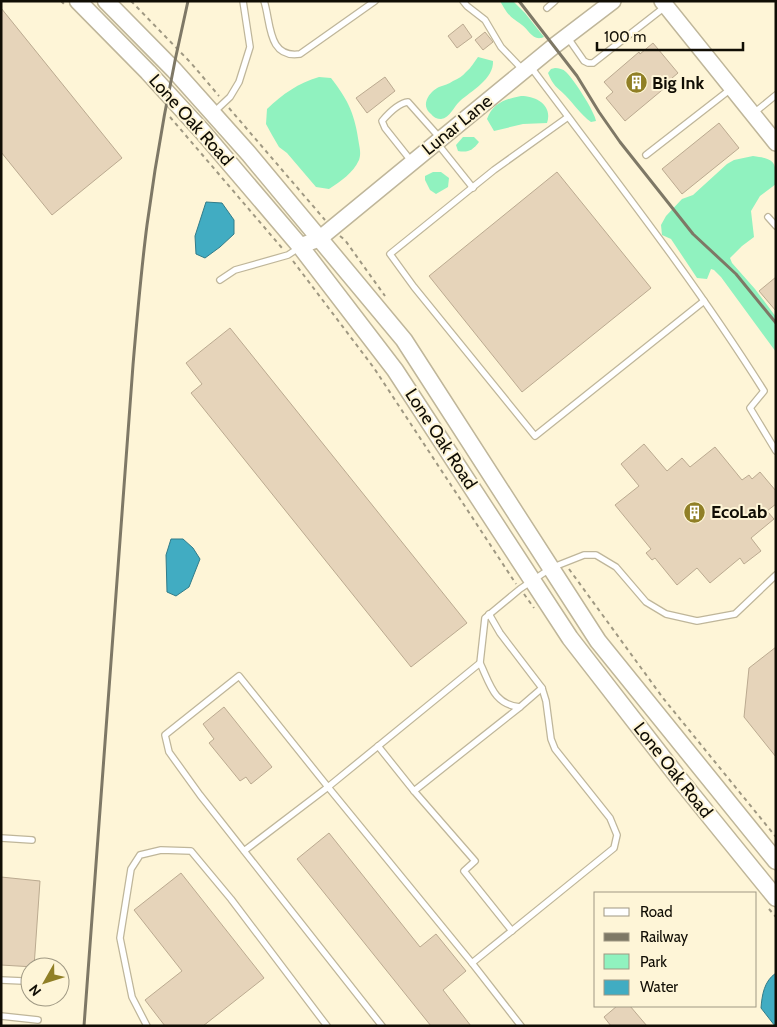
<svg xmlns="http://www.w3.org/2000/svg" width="777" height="1027" viewBox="0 0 777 1027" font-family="Cabin,sans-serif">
	<rect width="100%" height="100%" fill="#fef5d7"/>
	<!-- green -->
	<g fill="#90f2bf">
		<path d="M500 1H513L525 13 544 37C533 42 529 30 522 25 509 16 508 15 500 1Z"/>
		<path d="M478 57 493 61C494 79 471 91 460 101 454 106 450 118 441 119 437 119 433 117 431 114 420 105 429 92 439 87 444 85 449 84 453 81 458 79 463 76 466 72 471 68 474 62 478 57Z"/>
		<path d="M555 68C559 68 563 69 566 72 573 78 595 112 596 121L591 122C581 115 574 104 565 95 557 87 553 86 548 73L551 69Z"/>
		<path d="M319 77 331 78C349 101 355 115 359 144 360 149 361 155 359 160 353 173 341 181 329 189L316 187 287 153 279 147 272 135 266 124 267 109C283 94 298 83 319 77Z"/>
		<path d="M521 96C536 96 553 105 547 123L523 124 494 131 487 119C493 103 505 99 521 96Z"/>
		<path d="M463 137H474L479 142C473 150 468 153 458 151L456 145Z"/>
		<path d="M753 156C776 159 776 162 776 184L760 196 751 211 754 237 742 246 730 258 732 263 755 289 776 317V352L721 277 714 270 711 269 707 279 697 278 671 239 662 235 661 225 666 216 682 199 693 195 727 164 734 160Z"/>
		<path d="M433 172H441L449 178 448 187 436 194 430 190 425 180V176Z"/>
	</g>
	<!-- water -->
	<g fill="#41acc2" stroke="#327c89">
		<path d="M206 202 222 203 234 220V234L220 247 205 258 196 254 195 236Z"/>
		<path d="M171 539H183L193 548 200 559 189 587 176 596 167 592 166 555Z"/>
		<path d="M776 973V1026H775L761 1008C762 995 764 981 776 973Z"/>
	</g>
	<!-- building -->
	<g fill="#e6d4ba" stroke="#bbaa90">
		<path d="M1 8 122 158 52 215 1 152Z"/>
		<path d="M463 24 472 37 457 48 448 36Z"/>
		<path d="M485 32 493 42 483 50 475 40Z"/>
		<path d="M653 43 678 73 665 84 667 86 625 121 606 98 613 92 604 82 639 52 640 54Z"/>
		<path d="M385 77 395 91 367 113 356 98Z"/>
		<path d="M719 123 739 148 682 194 662 169Z"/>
		<path d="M557 172 651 288 522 392 429 276Z"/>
		<path d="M776 277V311L759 291Z"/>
		<path d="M230 328 467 623 411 667 191 393 202 384 186 363Z"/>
		<path d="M644 444 667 471 682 458 690 467 715 447 742 480 749 475 752 479 760 472 776 491V504L767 511 774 519 751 538 761 551 744 564 740 558 710 583 697 568 677 585 655 558 652 560 646 553 651 549 615 505 639 486 621 464Z"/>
		<path d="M776 647V757L744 717 749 668Z"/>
		<path d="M224 707 272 767 251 784 246 777 240 781 209 743 214 739 203 724Z"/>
		<path d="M329 833 420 947 436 934 466 971 443 990 471 1026H431L297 859Z"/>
		<path d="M181 873 264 978 203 1026H165L145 1000 182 971 134 910Z"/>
		<path d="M1 877 40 881 34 967 1 965Z"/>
		<path d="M617 1006H630L647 1026H611L604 1017Z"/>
	</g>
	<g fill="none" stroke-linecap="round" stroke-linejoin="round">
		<defs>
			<g id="service">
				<path d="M264 1C271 21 267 59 300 54L375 1"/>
				<path d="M463 1 467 6 485 20 501 47 524 71"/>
				<path d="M547 8 555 1"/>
				<path d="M568 38 584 61 588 63H593L666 6"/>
				<path d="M530 66C610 173 693 278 764 391L750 408 776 451"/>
				<path d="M214 112 230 97 239 82 250 47 243 1"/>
				<path d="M754 113 776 95"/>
				<path d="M568 117 494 170 390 254 414 287 535 436 704 301"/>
				<path d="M437 143 473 188"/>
				<path d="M646 155 732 88"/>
				<path d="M412 162 385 128 382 121C388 114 399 103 408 102L440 138"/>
				<path d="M768 217 776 226"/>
				<path d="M220 280 235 270 288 255 300 247"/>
				<path d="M480 663C490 684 494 705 520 707L542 688"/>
				<path d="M378 746 414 791 520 707"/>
				<path d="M414 791 475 861 464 871 512 931"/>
				<path d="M1 838 32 840"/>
				<path d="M244 851 328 787 239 676 165 735 169 752 200 795 382 1026"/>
				<path d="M472 963 614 848 617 835 610 818 555 749 551 739 546 701 542 688 500 633 489 614"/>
				<path d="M1 980 23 981"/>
				<path d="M1 1016 38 1020"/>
				<path d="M147 1026 132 997 120 938 131 869 140 855 161 850 191 851 231 899 327 1026"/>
				<path d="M521 1026 472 963 328 787 480 663 485 618 520 589 551 568 584 555H596L616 567 646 602 666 614 697 621 735 614 776 575"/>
			</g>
			<g id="tertiary">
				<path d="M662 1 776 143"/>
				<path d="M300 246 319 239 554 46 613 1"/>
			</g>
			<g id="secondary">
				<path d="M78 1 148 72 202 131 300 246 395 370 570 638 681 781 776 898"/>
				<path d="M106 1 174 70 249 154 404 340 598 641 776 861"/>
			</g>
		</defs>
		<!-- service casing -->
		<use href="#service" stroke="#bfb69a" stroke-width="8"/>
		<!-- tertiary casing -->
		<use href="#tertiary" stroke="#bfb69a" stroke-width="18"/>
		<!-- secondary casing -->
		<use href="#secondary" stroke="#bfb69a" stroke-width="19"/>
		<!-- path -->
		<g stroke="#9f9882" stroke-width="2" stroke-dasharray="4 4" stroke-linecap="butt">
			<path d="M61 1 66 6"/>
			<path d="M131 1 191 63 219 96"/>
			<path d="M229 108 325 220"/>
			<path d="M170 117 282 248"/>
			<path d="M340 236 345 240 385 296"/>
			<path d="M293 261 374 368 516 584"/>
			<path d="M569 569 663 698 776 837"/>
			<path d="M524 594 534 608"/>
			<path d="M769 909 776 917"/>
		</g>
		<!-- service -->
		<use href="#service" stroke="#fff" stroke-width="5.5"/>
		<!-- tertiary -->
		<use href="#tertiary" stroke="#fff" stroke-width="15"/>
		<!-- secondary -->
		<use href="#secondary" stroke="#fff" stroke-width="16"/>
		<!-- rail -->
		<g stroke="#7e7866" stroke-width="3">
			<path d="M519 1 577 76 599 112 620 142 693 234 736 274 776 323"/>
			<path d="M84 1026 133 365C137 318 141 271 147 225 157 150 171 75 188 1"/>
		</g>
	</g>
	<!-- icons -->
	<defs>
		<symbol id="building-disc" viewBox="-11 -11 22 22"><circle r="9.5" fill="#907f26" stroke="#fef5d7"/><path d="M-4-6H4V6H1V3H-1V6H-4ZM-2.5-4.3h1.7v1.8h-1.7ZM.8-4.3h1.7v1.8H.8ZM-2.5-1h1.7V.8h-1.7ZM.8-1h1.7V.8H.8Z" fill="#fff"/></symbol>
	</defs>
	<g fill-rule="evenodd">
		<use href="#building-disc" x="624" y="70" width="25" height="25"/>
		<use href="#building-disc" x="682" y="500" width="25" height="25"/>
	</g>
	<g text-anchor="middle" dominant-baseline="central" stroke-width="4" stroke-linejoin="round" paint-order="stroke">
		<!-- poi labels -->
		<g font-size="18" font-weight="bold" fill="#100d04" stroke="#fef5d7" text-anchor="start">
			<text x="652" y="83">Big Ink</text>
			<text x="711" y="512">EcoLab</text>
		</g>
		<!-- street labels -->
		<g font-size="18" fill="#100d04" stroke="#fef5d7">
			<text transform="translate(191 120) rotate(48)">Lone Oak Road</text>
			<text transform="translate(457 125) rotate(-39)">Lunar Lane</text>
			<text transform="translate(441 439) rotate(57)">Lone Oak Road</text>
			<text transform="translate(673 770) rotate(52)">Lone Oak Road</text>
		</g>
	</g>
	<!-- border -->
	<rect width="777" height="1027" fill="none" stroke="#100d04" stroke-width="5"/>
	<!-- legend -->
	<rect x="594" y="892" width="162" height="115" fill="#fef5d7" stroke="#9f9883"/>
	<rect x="604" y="908" width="25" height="8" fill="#ffffff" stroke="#9f9883"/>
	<text x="640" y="917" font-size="15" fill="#100d04">Road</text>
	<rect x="604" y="933" width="25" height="8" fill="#7e7866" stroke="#9f9883"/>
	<text x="640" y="942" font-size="15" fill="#100d04">Railway</text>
	<rect x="604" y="954" width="25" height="15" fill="#90f2bf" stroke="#9f9883"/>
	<text x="640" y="967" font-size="15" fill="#100d04">Park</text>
	<rect x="604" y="980" width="25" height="15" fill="#41acc2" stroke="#9f9883"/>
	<text x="640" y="992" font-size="15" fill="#100d04">Water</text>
	<!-- north arrow -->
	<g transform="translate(45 982) rotate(231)"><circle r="24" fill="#fef5d7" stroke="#9f9883"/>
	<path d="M0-4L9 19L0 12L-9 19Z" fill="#907f26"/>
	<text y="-8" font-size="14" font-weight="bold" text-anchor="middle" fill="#100d04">N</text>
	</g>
	<!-- scale -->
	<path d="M597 42v8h146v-8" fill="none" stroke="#100d04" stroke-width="2.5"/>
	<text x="604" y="42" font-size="15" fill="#100d04" stroke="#fef5d7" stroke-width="4" paint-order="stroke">100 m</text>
</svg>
